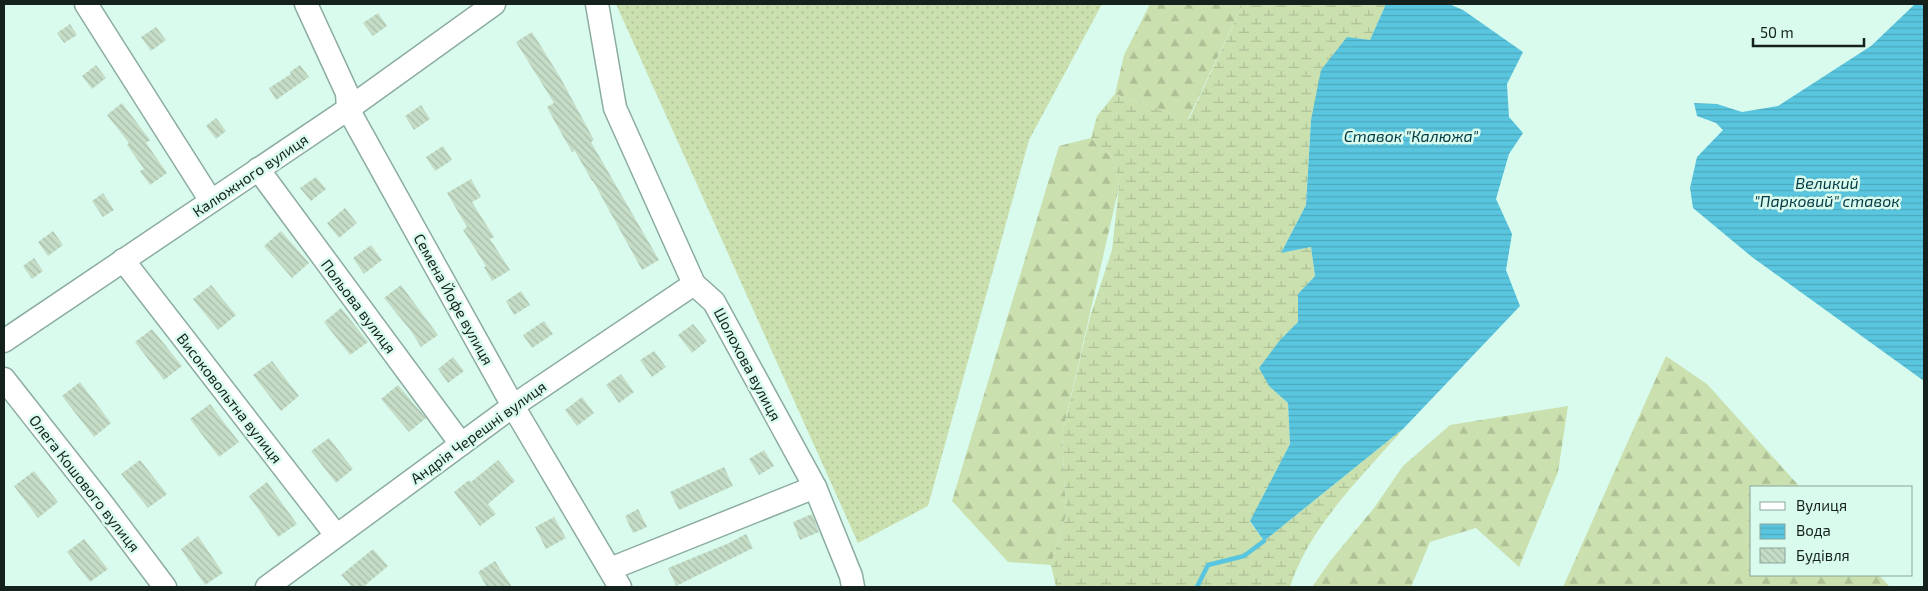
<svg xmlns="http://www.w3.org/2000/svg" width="1928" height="591" viewBox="0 0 1928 591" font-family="'Exo 2',sans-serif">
	<defs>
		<pattern id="forest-firs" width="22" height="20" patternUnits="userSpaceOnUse" patternTransform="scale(1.25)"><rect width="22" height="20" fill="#cbe0af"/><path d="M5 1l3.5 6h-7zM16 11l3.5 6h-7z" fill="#adc096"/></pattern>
		<pattern id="wetland-marsh" width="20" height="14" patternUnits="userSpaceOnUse" patternTransform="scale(1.25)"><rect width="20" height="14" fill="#cbe0af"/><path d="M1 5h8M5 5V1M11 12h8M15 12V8" fill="none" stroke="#adc096"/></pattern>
		<pattern id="garden-dots" width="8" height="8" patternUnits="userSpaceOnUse" patternTransform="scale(1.25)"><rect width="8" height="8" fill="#cbe0af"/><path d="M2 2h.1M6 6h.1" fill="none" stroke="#adc096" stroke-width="1.8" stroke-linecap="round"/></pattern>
		<pattern id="water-rules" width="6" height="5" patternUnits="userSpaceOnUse" patternTransform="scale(1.25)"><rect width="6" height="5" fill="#59c5de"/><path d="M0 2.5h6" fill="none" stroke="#4da9be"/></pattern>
		<pattern id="building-back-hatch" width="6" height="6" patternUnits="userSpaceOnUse" patternTransform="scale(1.25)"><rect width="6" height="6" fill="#c5ddc7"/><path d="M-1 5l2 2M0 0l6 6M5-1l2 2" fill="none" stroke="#a8bdaa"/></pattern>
	</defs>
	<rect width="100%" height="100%" fill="#d9fbee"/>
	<!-- forest -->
	<g fill="url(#forest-firs)">
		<path d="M1150 4H1243L1188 119 1115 94 1124 55Z"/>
		<path d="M1091 138 1114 160 1119 187 1062 435 1066 515 1051 565 1008 562 952 501 1059 146Z"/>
		<path d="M1666 356 1707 384 1800 487H1752V575H1879L1890 587H1563Z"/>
		<path d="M1568 406 1558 472 1519 567 1476 528 1430 542 1411 587H1312L1331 560 1374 508 1403 466 1450 425Z"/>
	</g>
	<!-- wetland -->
	<path fill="url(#wetland-marsh)" d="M1243 4H1386L1370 40 1311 120 1306 205 1281 253 1311 247 1315 276 1298 294V322L1280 340 1269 386 1288 403 1290 444 1250 522 1264 541 1404 428C1362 477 1310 525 1290 587H1056L1051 565 1066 515 1062 435 1090 317 1112 250 1119 187 1114 160 1091 138 1097 116 1115 94 1189 119Z"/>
	<!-- garden -->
	<path fill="url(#garden-dots)" d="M616 4H1102L1029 140 928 506 858 543Z"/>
	<!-- water -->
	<g fill="url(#water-rules)">
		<path d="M1386 4H1449L1463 10 1523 52 1507 84 1509 117 1523 133 1509 154 1496 199 1512 234 1506 270 1520 306 1404 428 1264 541 1250 521 1290 444 1288 403 1269 386 1259 368 1280 340 1298 322V294L1315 276 1311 247 1281 253 1306 205 1311 120 1321 70 1347 37 1370 40Z"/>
		<path d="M1915 4H1924V381L1752 257 1693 208 1690 188 1697 157 1723 130 1716 123 1697 116 1694 103 1717 104 1742 112 1778 106 1871 46Z"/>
	</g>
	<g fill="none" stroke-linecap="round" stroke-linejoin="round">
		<!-- stream -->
		<path stroke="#59c5de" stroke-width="4.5" d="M1197 587 1208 565 1244 556 1264 541"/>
	</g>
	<!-- building -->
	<g fill="url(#building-back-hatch)">
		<path d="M378 13 387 26 373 36 363 23Z"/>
		<path d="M70 24 77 35 64 43 57 33Z"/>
		<path d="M156 27 166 40 151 51 141 37Z"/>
		<path d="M532 32 560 77 594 140 591 142 659 260 642 270 593 181H592L575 151 572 152 555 122 547 107 554 103 516 42Z"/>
		<path d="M96 65 106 78 92 89 82 76Z"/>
		<path d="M300 65 309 77 276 100 269 88 291 74 290 72Z"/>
		<path d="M122 103 150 140 146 143 167 173 150 185 140 171 144 169 127 145 129 143 107 115Z"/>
		<path d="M421 105 430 119 414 130 405 116Z"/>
		<path d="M216 118 226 131 216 139 206 126Z"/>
		<path d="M443 146 452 160 435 171 426 157Z"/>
		<path d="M316 177 326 189 311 201 300 188Z"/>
		<path d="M471 179 481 197 472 202 494 237 490 239 510 270 492 281 484 267 486 266 463 230 467 227 447 193Z"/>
		<path d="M103 193 114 210 103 217 92 201Z"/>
		<path d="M345 208 357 223 339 238 327 223Z"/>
		<path d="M53 231 63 245 48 256 38 242Z"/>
		<path d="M281 231 309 263 292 278 264 246Z"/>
		<path d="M371 245 382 260 364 274 353 258Z"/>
		<path d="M34 258 43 271 32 279 23 266Z"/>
		<path d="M211 285 236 315 218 330 193 299Z"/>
		<path d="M401 285 438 335 421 347 411 331 384 298Z"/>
		<path d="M521 291 530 305 514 315 506 301Z"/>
		<path d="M341 308 368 342 350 355 324 322Z"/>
		<path d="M544 321 553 334 532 348 523 335Z"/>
		<path d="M693 324 707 341 692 353 678 335Z"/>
		<path d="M152 329 182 366 164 380 135 342Z"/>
		<path d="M654 351 666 367 652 377 640 360Z"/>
		<path d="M453 357 464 371 448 383 438 369Z"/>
		<path d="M272 361 299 396 281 411 253 375Z"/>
		<path d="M621 374 634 392 619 403 606 385Z"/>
		<path d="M80 382 111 423 94 437 62 396Z"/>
		<path d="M398 385 426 418 409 432 381 399Z"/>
		<path d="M582 397 594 413 577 426 565 410Z"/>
		<path d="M210 404 239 442 219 457 190 419Z"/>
		<path d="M329 438 353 469 336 483 311 451Z"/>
		<path d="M764 450 774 466 759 475 749 459Z"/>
		<path d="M140 460 167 494 148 508 121 474Z"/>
		<path d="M498 460 515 481 488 504 496 514 480 526 454 492 469 480 471 482Z"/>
		<path d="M724 467 733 486 679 510 670 492Z"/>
		<path d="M34 471 58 502 38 518 14 486Z"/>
		<path d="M267 482 297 524 278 537 249 496Z"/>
		<path d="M638 509 647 527 633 533 625 516Z"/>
		<path d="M812 514 819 532 800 540 793 522Z"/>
		<path d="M554 517 566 538 546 549 535 527Z"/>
		<path d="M746 534 753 548 676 586 668 568 729 543Z"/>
		<path d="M198 536 223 573 205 585 181 549Z"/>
		<path d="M84 539 108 569 90 582 67 552Z"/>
		<path d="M373 549 388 566 363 587H352L341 575Z"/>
		<path d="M495 561 504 575 512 587H487L478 572Z"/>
	</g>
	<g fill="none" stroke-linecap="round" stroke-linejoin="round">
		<defs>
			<g id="minor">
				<path d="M86 4 211 201"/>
				<path d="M306 4 347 93 348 109 513 406 620 587"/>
				<path d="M597 4 615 108 694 284 714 302 815 487 851 576 853 587"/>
				<path d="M258 169 461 444"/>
				<path d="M123 260 336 535"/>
				<path d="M4 341 348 109 494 4"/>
				<path d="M4 379 101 502 165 587"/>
				<path d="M610 569 815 487"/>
				<path d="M267 587 513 406 694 284"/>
			</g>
		</defs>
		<!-- minor casing -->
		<use href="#minor" stroke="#8caca0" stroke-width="25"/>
		<!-- minor -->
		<use href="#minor" stroke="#fff" stroke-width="22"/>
	</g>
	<g text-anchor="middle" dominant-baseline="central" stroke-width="5" stroke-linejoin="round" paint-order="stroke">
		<!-- street labels -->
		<g font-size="15" fill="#14211c" stroke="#d9fbee">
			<text transform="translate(250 175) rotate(-34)">Калюжного вулиця</text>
			<text transform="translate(454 299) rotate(61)">Семена Йофе вулиця</text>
			<text transform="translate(359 306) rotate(53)">Польова вулиця</text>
			<text transform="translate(748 364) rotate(62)">Шолохова вулиця</text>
			<text transform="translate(230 398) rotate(52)">Високовольтна вулиця</text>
			<text transform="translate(478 432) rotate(-36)">Андрія Черешні вулиця</text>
			<text transform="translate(85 483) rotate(52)">Олега Кошового вулиця</text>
		</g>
		<!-- water labels -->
		<g font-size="16" font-style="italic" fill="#053a45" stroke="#d9fbee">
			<text x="1411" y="135">Ставок "Калюжа"</text>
			<text x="1827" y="182">Великий<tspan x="1827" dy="18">"Парковий" ставок</tspan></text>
		</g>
	</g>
	<!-- border -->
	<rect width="1928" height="591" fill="none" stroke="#14211c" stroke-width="10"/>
	<!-- legend -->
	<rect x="1750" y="486" width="162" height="90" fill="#d9fbee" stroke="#8aa49a"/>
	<rect x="1760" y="502" width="25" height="8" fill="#ffffff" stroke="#8aa49a"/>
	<text x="1796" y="511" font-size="15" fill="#14211c">Вулиця</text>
	<rect x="1760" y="524" width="25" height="15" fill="url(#water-rules)" stroke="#8aa49a"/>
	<text x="1796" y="536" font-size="15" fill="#14211c">Вода</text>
	<rect x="1760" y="548" width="25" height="15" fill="url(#building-back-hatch)" stroke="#8aa49a"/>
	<text x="1796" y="561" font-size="15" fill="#14211c">Будівля</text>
	<!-- scale -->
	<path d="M1753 38v8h111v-8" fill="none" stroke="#14211c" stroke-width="2.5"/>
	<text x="1760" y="38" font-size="15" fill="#14211c" stroke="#d9fbee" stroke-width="4" paint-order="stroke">50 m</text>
</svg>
